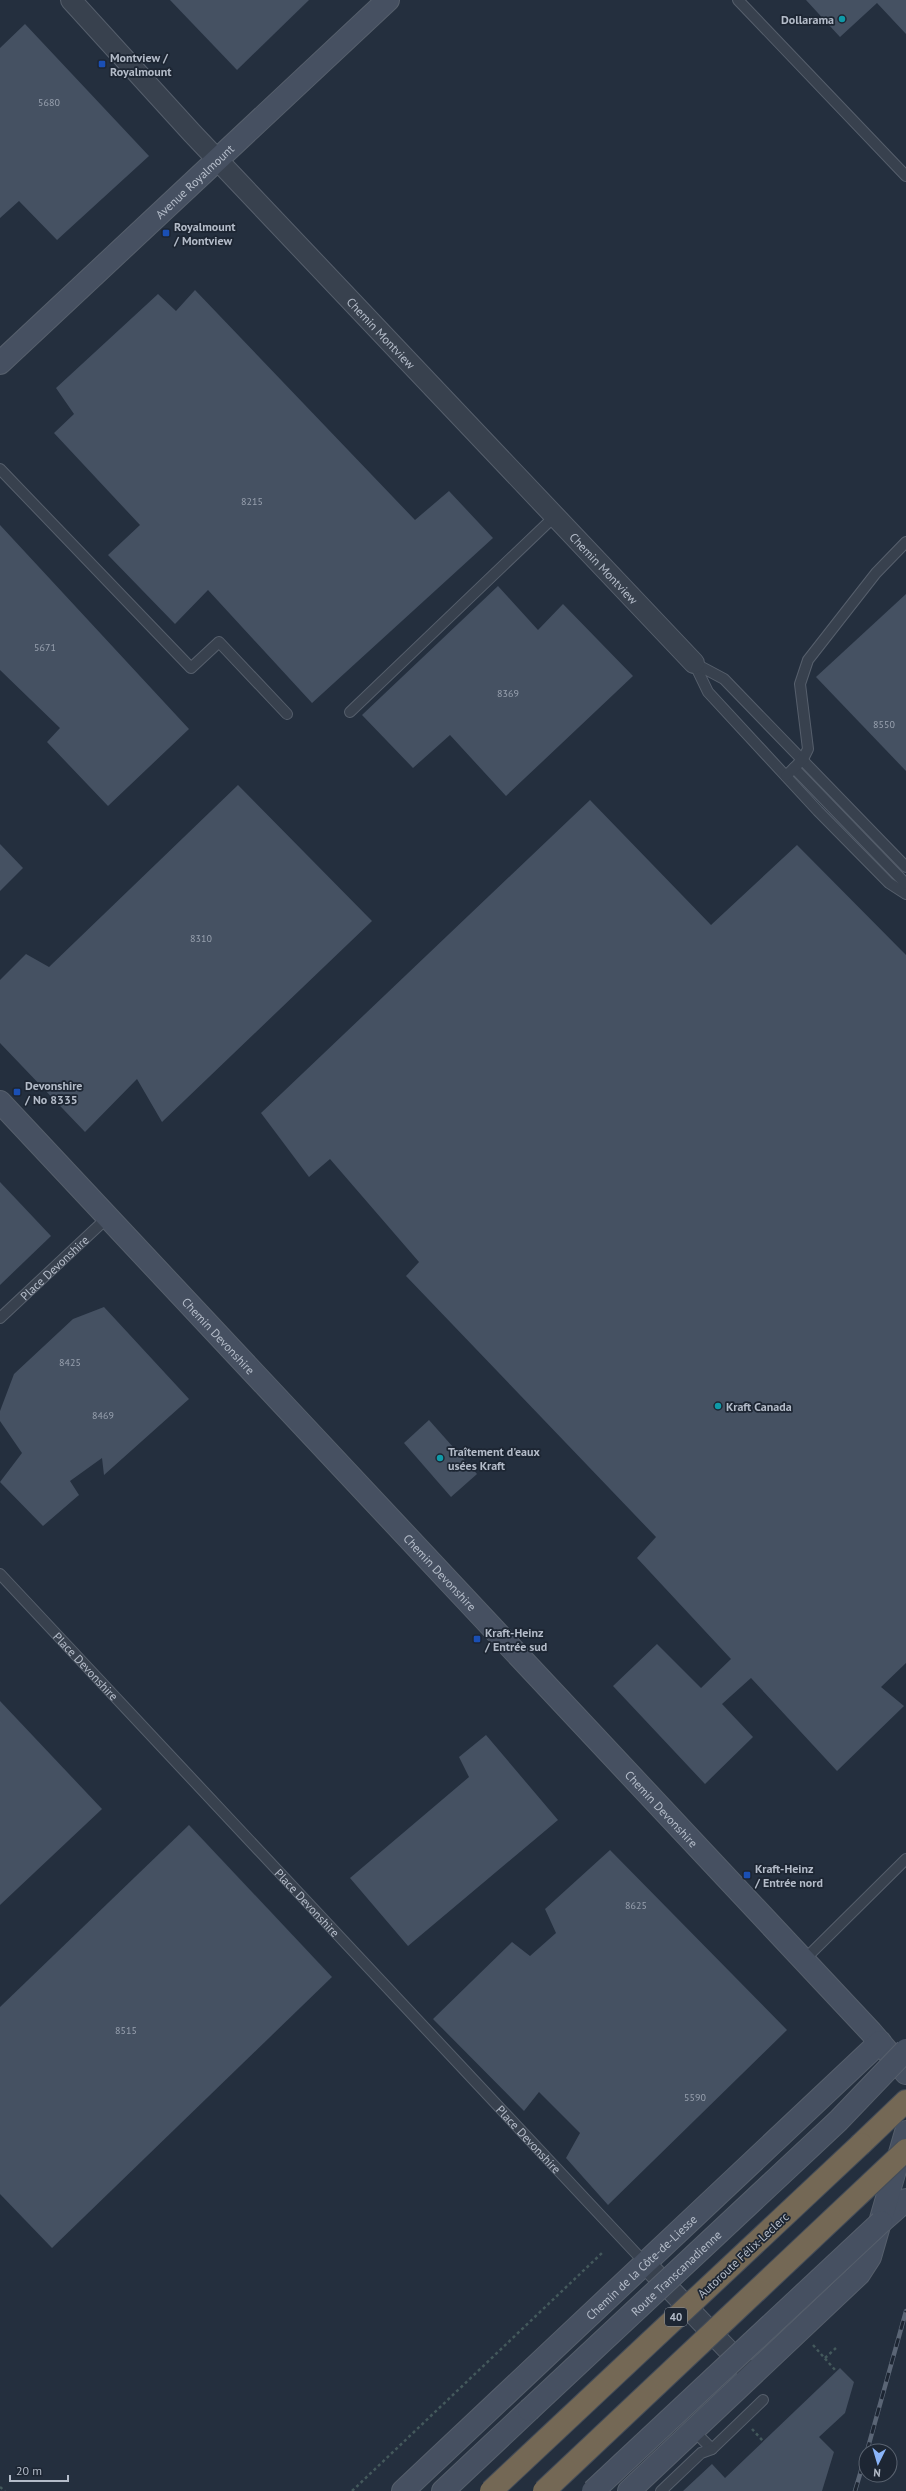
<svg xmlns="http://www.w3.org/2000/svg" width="906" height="2491" viewBox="0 0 906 2491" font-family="'PT Sans',sans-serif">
	<rect width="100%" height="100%" fill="#242f3e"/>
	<!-- building -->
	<g fill="#455162">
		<path d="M170 0H309L237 70Z"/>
		<path d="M806 0H906V34L877 3 840 37Z"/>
		<path d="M25 24 149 156 57 240 19 201 0 218V48Z"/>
		<path d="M195 290 415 520 449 491 493 538 312 703 208 590 175 624 108 555 140 525 54 433 74 414 56 388 158 294 176 311Z"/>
		<path d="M0 525 189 729 108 806 47 742 60 728 0 670Z"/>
		<path d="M498 586 538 630 563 604 633 676 506 796 450 735 413 768 362 715Z"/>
		<path d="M906 594V771L816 677Z"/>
		<path d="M238 785 372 921 162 1122 137 1079 85 1132 0 1043V980L26 954 49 967Z"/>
		<path d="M590 800 711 925 797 845 906 955V1663L881 1687 904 1706 837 1771 751 1678 722 1704 753 1737 705 1784 613 1686 657 1644 701 1688 731 1659 637 1558 656 1537 406 1276 419 1262 330 1159 309 1177 261 1113Z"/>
		<path d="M0 844 23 868 0 891Z"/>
		<path d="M0 1182 51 1236 0 1285Z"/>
		<path d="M104 1307 189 1399 104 1475 102 1458 70 1481 79 1495 43 1526 0 1482 22 1453 0 1421V1411L14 1374 73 1319Z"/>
		<path d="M429 1420 477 1474 451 1497 404 1443Z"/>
		<path d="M0 1701 102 1809 0 1905Z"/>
		<path d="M486 1735 558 1820 408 1946 350 1878 469 1777 459 1757Z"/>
		<path d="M189 1825 332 1977 52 2248 0 2194V2007Z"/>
		<path d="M610 1850 787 2030 608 2205 566 2158 580 2133 539 2092 524 2111 433 2019 512 1942 530 1956 556 1933 545 1909Z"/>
		<path d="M840 2368 854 2382 845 2413 819 2437 834 2452 822 2491H683L712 2464 725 2478Z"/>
	</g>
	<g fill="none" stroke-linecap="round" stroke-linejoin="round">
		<defs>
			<g id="lane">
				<path d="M738 0 906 176"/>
				<path d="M0 469 191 668 219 642 287 714"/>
				<path d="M694 663 708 692 818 811 889 883 906 894"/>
				<path d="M694 663 724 679 906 867"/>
				<path d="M350 712 555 516"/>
				<path d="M794 768 906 884"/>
				<path d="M786 776 803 759 808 749 800 684 808 660 876 573 906 542"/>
				<path id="s1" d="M0 1318 108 1217"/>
				<path id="s2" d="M0 1574 646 2264"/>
				<path d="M803 1961 906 1859"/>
				<path d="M693 2430 712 2449 763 2400"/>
				<path d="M661 2491 701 2453 712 2449"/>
			</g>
			<g id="street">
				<path id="s3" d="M71 0 192 133 694 663"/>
				<path d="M646 2264 752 2375"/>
			</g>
			<g id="secondary">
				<path id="s4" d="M0 363 388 0"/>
				<path id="s5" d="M0 1102 871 2032 906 2073"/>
				<path d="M881 2222 906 2200"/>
				<path id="s6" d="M403 2491 880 2042"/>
				<path d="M443 2491 529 2410"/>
				<path d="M629 2491 859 2274 870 2257 906 2132"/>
			</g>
			<path id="highway" d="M861 2144 906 2101"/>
		</defs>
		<!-- lane casing -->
		<use href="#lane" stroke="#565f6c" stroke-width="12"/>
		<!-- street casing -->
		<use href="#street" stroke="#565f6c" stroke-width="22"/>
		<!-- secondary casing -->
		<use href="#secondary" stroke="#565f6c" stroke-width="24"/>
		<!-- highway casing -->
		<use href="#highway" stroke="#434c59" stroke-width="24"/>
		<!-- path -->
		<g stroke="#44595c" stroke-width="2.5" stroke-dasharray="3 3" stroke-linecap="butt">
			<path d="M813 2345 836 2371"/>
			<path d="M825 2358 836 2348"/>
			<path d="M752 2429 763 2441"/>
			<path d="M0 2487 5 2491"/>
			<path d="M352 2491 603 2252"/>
		</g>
		<!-- lane -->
		<use href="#lane" stroke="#38414e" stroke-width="10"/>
		<!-- street -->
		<use href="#street" stroke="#38414e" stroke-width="20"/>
		<!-- secondary -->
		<use href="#secondary" stroke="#465061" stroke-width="22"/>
		<!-- highway -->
		<use href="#highway" stroke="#746855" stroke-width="22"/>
		<defs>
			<g id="rail">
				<path d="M867 2451 906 2311"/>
				<path d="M855 2491 866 2454"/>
			</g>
		</defs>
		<!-- rail casing -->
		<use href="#rail" stroke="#5a6575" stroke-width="4.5"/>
		<!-- rail -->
		<use href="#rail" stroke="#1d2633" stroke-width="3" stroke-dasharray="9" stroke-linecap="butt"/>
		<defs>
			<g id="secondary-bridge">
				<path id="s7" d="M529 2410 838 2121 906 2050"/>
				<path d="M593 2491 881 2222"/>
			</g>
			<g id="highway-bridge">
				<path d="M491 2491 861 2144"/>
				<path d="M544 2491 906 2150"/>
			</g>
		</defs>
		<!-- secondary-bridge casing -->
		<use href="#secondary-bridge" stroke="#565f6c" stroke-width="24" stroke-linecap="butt"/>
		<!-- highway-bridge casing -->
		<use href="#highway-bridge" stroke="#434c59" stroke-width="24" stroke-linecap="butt"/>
		<!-- secondary-bridge -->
		<use href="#secondary-bridge" stroke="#465061" stroke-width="22"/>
		<!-- highway-bridge -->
		<use href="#highway-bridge" stroke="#746855" stroke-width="22"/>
	</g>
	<!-- markers -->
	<g fill="#0f9aa8" stroke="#1d2633" stroke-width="1.5">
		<circle cx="842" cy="19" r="4"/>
		<circle cx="718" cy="1406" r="4"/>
		<circle cx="440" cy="1458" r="4"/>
	</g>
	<g fill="#1a4fb4" stroke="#1d2633" stroke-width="1.5">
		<rect x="98" y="60" width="8" height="8" rx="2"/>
		<rect x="162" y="229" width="8" height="8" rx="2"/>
		<rect x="13" y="1088" width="8" height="8" rx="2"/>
		<rect x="473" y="1635" width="8" height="8" rx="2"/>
		<rect x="743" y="1871" width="8" height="8" rx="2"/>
	</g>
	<g text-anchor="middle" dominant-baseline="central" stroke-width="3.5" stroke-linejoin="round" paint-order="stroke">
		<!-- number labels -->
		<g font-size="10" fill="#98a1af">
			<text x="49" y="102">5680</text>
			<text x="252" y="501">8215</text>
			<text x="45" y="647">5671</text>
			<text x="508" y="693">8369</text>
			<text x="884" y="724">8550</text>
			<text x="201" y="938">8310</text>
			<text x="70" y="1362">8425</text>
			<text x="103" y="1415">8469</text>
			<text x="636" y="1905">8625</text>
			<text x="126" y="2030">8515</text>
			<text x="695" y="2097">5590</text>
		</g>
		<!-- shield labels -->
		<rect fill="#1d2633" stroke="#878f9c" stroke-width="1" x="665" y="2308" width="22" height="18" rx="3"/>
		<g font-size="11" font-weight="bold" fill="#b4bcc9">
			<text x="676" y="2317">40</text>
		</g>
		<!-- poi labels -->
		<g font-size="12" font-weight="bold" fill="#b4bcc9" stroke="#1d2633" text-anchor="start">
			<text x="834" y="19" text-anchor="end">Dollarama</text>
			<text x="110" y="57">Montview /<tspan x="110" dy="14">Royalmount</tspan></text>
			<text x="174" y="226">Royalmount<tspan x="174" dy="14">/ Montview</tspan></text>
			<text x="25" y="1085">Devonshire<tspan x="25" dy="14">/ No 8335</tspan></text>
			<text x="726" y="1406">Kraft Canada</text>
			<text x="448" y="1451">Traîtement d'eaux<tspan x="448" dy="14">usées Kraft</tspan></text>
			<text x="485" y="1632">Kraft-Heinz<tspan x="485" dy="14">/ Entrée sud</tspan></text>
			<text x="755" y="1868">Kraft-Heinz<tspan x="755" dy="14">/ Entrée nord</tspan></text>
		</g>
		<!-- street labels -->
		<g font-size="12" fill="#b4bcc9" stroke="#1d2633">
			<text stroke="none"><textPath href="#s4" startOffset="266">Avenue Royalmount</textPath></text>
			<text stroke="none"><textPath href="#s3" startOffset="455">Chemin Montview</textPath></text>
			<text stroke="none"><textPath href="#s3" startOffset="779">Chemin Montview</textPath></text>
			<text stroke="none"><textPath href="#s1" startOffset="74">Place Devonshire</textPath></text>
			<text stroke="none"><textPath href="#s5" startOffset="320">Chemin Devonshire</textPath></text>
			<text stroke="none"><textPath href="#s5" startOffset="644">Chemin Devonshire</textPath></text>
			<text stroke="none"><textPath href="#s2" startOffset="126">Place Devonshire</textPath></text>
			<text stroke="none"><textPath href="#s5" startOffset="968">Chemin Devonshire</textPath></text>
			<text stroke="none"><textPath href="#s2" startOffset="450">Place Devonshire</textPath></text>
			<text stroke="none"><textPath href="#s2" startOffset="774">Place Devonshire</textPath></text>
			<text transform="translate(743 2255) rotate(-43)">Autoroute Félix-Leclerc</text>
			<text stroke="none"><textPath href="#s6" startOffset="327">Chemin de la Côte-de-Liesse</textPath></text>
			<text stroke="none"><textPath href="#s7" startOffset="201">Route Transcanadienne</textPath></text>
		</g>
	</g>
	<!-- north arrow -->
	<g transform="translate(878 2463) rotate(185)"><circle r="19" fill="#1d2633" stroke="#59626f"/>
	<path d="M0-3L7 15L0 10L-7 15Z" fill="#8ab4f8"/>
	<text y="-6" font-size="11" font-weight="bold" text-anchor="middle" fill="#b4bcc9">N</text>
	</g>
	<!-- scale -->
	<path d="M10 2475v6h58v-6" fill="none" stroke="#b4bcc9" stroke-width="2"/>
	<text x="16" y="2475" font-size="12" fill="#b4bcc9" stroke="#1d2633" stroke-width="3" paint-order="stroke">20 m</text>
</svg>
